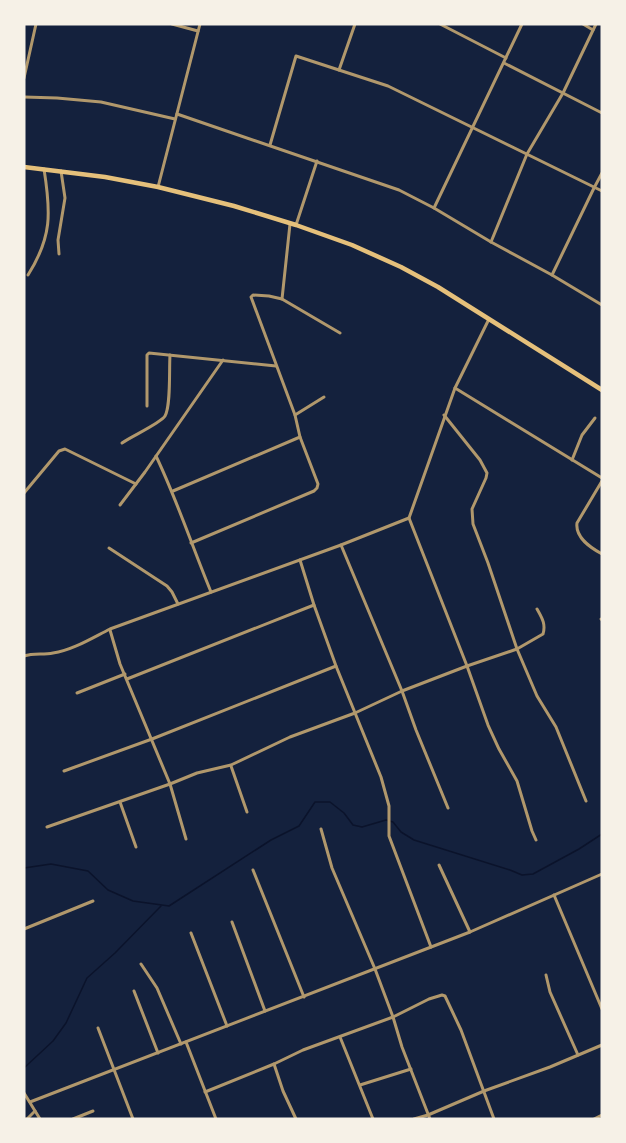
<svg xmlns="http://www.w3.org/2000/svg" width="626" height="1143" viewBox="0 0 626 1143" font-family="'Exo 2',sans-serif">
	<rect width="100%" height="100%" fill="#14213d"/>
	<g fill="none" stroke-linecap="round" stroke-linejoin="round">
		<!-- stream -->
		<g stroke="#0b132b" stroke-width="1.5">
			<path d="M24 868 51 864 88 871 108 890 133 901 169 906 271 840 299 826 315 802H330L344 813 353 825 362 827 386 820 393 822 401 832 414 840 510 870 522 875 533 874 579 849 602 834"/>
			<path d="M24 1068 53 1041 66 1023 87 978 115 953 161 906"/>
		</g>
		<!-- minor -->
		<g stroke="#b1986c" stroke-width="3">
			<path d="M172 24 198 31"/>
			<path d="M440 24 506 58"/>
			<path d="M583 24 593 30"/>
			<path d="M504 63 602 113"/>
			<path d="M339 70 355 24"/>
			<path d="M24 78 36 24"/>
			<path d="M24 97 57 98 101 102 175 119"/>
			<path d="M177 114 399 190 434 208 491 242 552 275 602 305"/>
			<path d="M270 145 296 56 388 86 602 191"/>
			<path d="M158 187 200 24"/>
			<path d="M434 208 522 24"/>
			<path d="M296 225 317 161"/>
			<path d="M491 242 527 154 563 93 596 24"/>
			<path d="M59 254 58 240 65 198 61 171"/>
			<path d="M28 275C52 237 51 213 44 169"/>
			<path d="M552 275 594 188 602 173"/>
			<path d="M282 299 290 224"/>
			<path d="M489 319 455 388 409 518 467 666 488 725 499 749 517 781 532 831 536 840"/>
			<path d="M455 388 602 478"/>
			<path d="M147 406V355L149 353 276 366"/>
			<path d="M295 415 324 397"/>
			<path d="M444 415 480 460 487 473 486 478 472 509 473 524 488 563 517 649 537 696 556 727 586 801"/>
			<path d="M122 443C130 437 161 423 165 416 171 406 169 369 170 355"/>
			<path d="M156 456C177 500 192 546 211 592"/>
			<path d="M572 460 582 435 595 418"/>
			<path d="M602 481 577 523C575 538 591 548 602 554"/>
			<path d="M173 491 300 437"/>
			<path d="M24 493 59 451 65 449 136 484"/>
			<path d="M120 505 145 472 223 360"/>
			<path d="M191 543 314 491 317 488 318 484 300 437 295 415 251 297 253 295 269 296 282 299 340 333"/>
			<path d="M341 545 402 691 416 730 448 808"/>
			<path d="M109 548 167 586 172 592 178 604"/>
			<path d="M300 560 314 605 336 666 381 777 389 806V836L431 947"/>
			<path d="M601 619 602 620"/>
			<path d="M110 630 120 664 170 784 186 839"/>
			<path d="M24 656C34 653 43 655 53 653 73 650 92 638 110 629L341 545 409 518"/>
			<path d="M127 679 314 605"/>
			<path d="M77 693 125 674"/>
			<path d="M231 766 247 812"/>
			<path d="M64 771 152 739 336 666"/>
			<path d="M120 802 136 847"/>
			<path d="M47 827 170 784 197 773 231 765 290 737 355 713 402 691 467 666 517 649 543 634C546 624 542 618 537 609"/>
			<path d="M321 829 332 868 375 969 393 1017 402 1047 430 1119"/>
			<path d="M439 865 470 932"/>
			<path d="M253 870 304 997"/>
			<path d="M554 895 602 1009"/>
			<path d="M232 922 265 1011"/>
			<path d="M24 929 93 901"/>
			<path d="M191 933 227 1026"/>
			<path d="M141 964 157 988 181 1044"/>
			<path d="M546 975 550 992 578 1055"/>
			<path d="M134 991 158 1053"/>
			<path d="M98 1028 133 1119"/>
			<path d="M340 1037 373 1119"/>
			<path d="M186 1042 216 1119"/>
			<path d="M274 1064 283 1091 296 1119"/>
			<path d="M360 1085 411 1069"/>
			<path d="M205 1092 274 1064 303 1050 393 1017 429 999 442 995 445 996 461 1030 494 1119"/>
			<path d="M24 1093 40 1119"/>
			<path d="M30 1102 470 932 602 874"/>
			<path d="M27 1119 35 1111"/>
			<path d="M73 1119 93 1111"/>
			<path d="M414 1119 428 1115 484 1091 550 1067 602 1045"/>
			<path d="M594 1119 602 1115"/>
		</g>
		<!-- trunk -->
		<path stroke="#e5c07b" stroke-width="4.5" d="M24 167 105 177 158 187 234 206 296 225 352 245 401 267 438 287 602 390"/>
	</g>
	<!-- border -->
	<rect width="626" height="1143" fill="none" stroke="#f6f1e7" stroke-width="51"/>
</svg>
